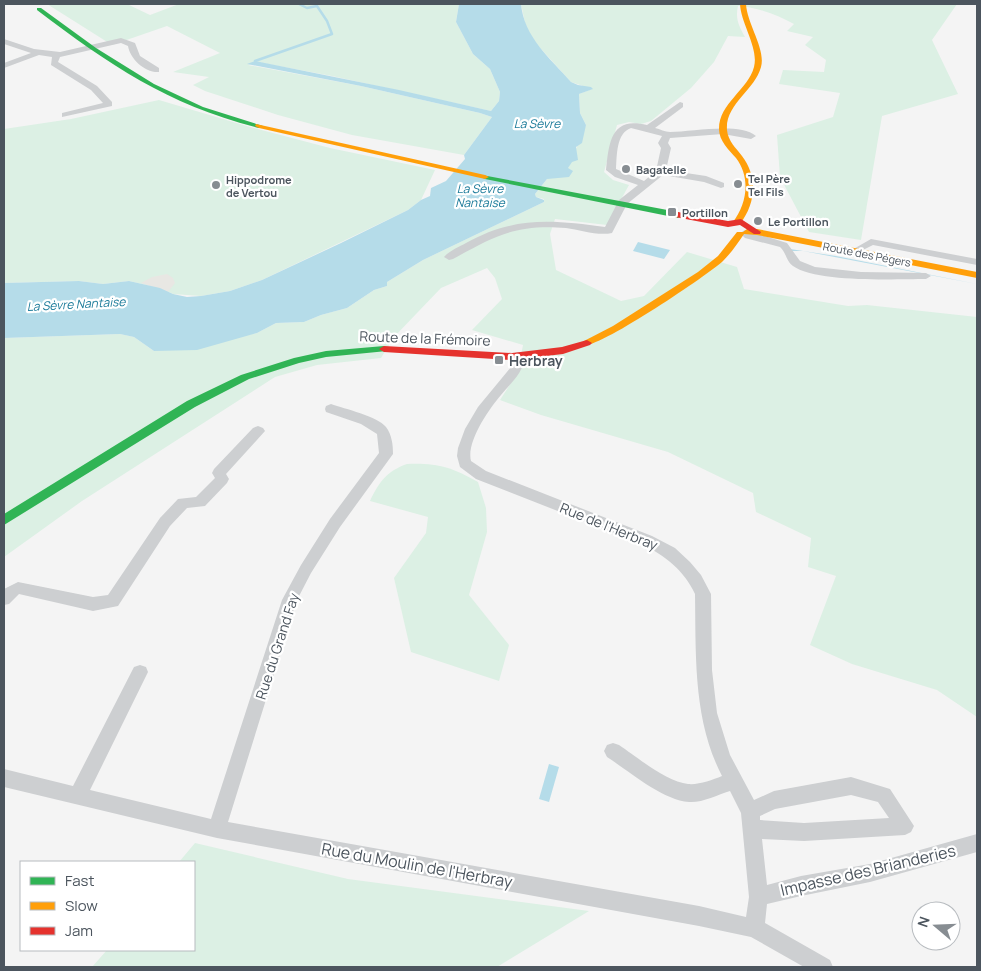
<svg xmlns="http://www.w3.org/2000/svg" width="981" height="971" viewBox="0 0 981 971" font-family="Manrope,sans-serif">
	<rect width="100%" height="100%" fill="#f4f4f4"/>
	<!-- green -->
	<g fill="#dcf0e4">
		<path d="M47 4H127L150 15 179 4H459L456 22 473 54 490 69 500 92 499 101 491 111 332 76 257 62 248 65 361 86 480 113 492 117 464 155 352 135 278 115 205 91 193 85 209 77 173 72 220 53 167 26 112 45Z"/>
		<path d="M521 4H957L932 40 958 94 882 116 861 240 809 232 780 177 777 135 833 117 840 93 779 84 783 70 824 72 826 60 805 45 813 37 787 31 794 24C778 15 757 7 738 6 735 19 739 26 745 37L728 36 714 62 691 88 651 121 641 124 629 122 617 125 604 172 613 180 629 185 607 225 555 219 550 234 556 270 621 301 644 296 687 252 737 267 744 289 848 306 867 305 977 317V717L937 690 852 664 810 645 836 576 808 567 811 538 756 512 753 493 668 452 541 415 500 400 518 372 523 345 472 330 502 299 495 278 487 268 441 288 394 337 381 358 317 365 275 377 82 501 4 557V338L120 334 134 337 154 351 257 333 276 323 304 322 321 315 347 308 374 290 387 286V282L423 260 544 202V199L536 197 535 194 547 179 568 168 586 125 580 113 579 94 592 89 571 82 533 40 525 23Z"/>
		<path d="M159 100 250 127 330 148 435 170 421 200 408 210 262 280 230 291 201 296 173 294 160 288 129 281 103 284 79 281 4 283V129L71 119Z"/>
		<path d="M407 464C438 463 451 467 478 482L486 508 487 532 469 595 509 645 499 681 411 652 394 578 426 533 428 517 370 501C379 482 387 471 407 464Z"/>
		<path d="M195 843 348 879 589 911 497 967H92L107 950H194V862H179Z"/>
	</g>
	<!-- sand -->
	<path fill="#e8e7e3" d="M167 274 173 278 175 283 168 292 141 283 152 277Z"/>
	<!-- water -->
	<g fill="#b5dce9">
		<path d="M459 4H521C524 37 550 58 571 82L578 85 591 87 593 89 579 94 580 113 586 125 582 143 576 147 578 160 572 162 568 168 573 171 569 177 547 179 535 194 536 197 544 200V202L423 260 387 282V286L374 290 347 308 321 315 304 322 276 323 257 333 197 350 154 351 134 337 120 334 4 338V283L79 281 103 284 129 281 160 288 173 294 187 297 201 296 230 291 262 280 341 243 408 210 421 200 430 196 431 188 446 181 465 159 464 155 492 117 480 113 361 86 247 64 255 61 399 90 491 111 499 101 500 92 490 69 473 54 456 22Z"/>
		<path d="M638 242 670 250 664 259 633 251Z"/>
		<path d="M790 249 836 256 977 284 803 251H792Z"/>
		<path d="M549 764 559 767 549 802 539 799Z"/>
	</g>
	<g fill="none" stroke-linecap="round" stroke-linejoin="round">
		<!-- stream -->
		<path stroke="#b5dce9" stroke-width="2.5" d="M255 61 332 34 327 21 317 6 307 8 299 4"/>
		<!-- street -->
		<g fill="#cdcfd1" fill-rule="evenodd">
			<path d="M121 38 135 43 140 56 159 68V72C145 73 130 59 128 46L121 43 60 57 58 62 97 86 112 102V106L62 117V113L103 103 91 90 51 65 52 57 39 55 4 68V63L31 53 4 44V39L34 49 60 52Z"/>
			<path d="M680 102 683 103V107L655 128C660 129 665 132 670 132 692 132 739 122 756 136L751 139 723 134 670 138 668 143 671 148 666 170 706 176 724 183V187L721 188 704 182 663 175 627 204 612 233C598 236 580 230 566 228 515 224 495 236 453 259L449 260 444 257C449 251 459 247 466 243 514 216 553 220 605 227L619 200 638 185 615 177 606 170C609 142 611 116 647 125ZM631 128 662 136 658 143 661 148 656 171 644 181 616 169C617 156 616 133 631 128Z"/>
			<path d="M745 230 787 243 800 261 815 267 861 272 926 273 931 276 926 279C895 279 817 283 793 266 786 261 786 252 780 247L745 238 740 233Z"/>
			<path d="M871 239 977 259V265L873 245 855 254 850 251Z"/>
			<path d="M519 352 525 356C524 372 511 383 501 395 489 409 466 442 471 461L486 471 652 536 675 548 690 562 701 575 711 594 712 670 717 713 730 755 754 800 774 791 851 777 890 789 914 826 911 832 905 835 804 841 762 839 767 885 801 876 870 864 977 834V852L870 882 801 896 767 904 765 923 830 960 833 967H804L751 937 699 926 217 838 4 787V769L73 786 134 667 140 665 146 667 148 672 90 790 211 819 282 600 301 565 330 519 379 453 377 434 361 424 326 412 325 409 326 406 331 404C345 409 377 416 386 427 392 435 393 445 393 454L340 527 311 573 297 600 228 822 699 906 746 917 749 897 741 813 730 791C717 795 702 803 689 802 662 800 629 771 607 757L604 751 607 745 613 743 619 745C637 757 667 782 688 784 699 785 712 780 722 776 693 720 696 656 695 594 684 570 665 556 642 544L476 479 460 467 457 456 458 448 465 429 478 407 511 367 515 353ZM851 795 878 802 889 818 804 823 760 820V816L775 809Z"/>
			<path d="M258 426 263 428 265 431 226 474 229 479 227 483 205 506 187 508 170 526 118 606 93 611 19 594 9 604 4 605V589L18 582 93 597 108 595 160 518 178 499 196 497 215 478 212 473 214 469 253 428Z"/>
		</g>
		<!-- fast -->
		<g fill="#30b455" fill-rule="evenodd">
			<path d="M37 8H41L96 48 154 84 203 107 263 126 259 128C168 105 111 66 37 10Z"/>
			<path d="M482 175 678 212 682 215 678 218 485 179 481 177Z"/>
			<path d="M384 346 389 349 387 351 326 357 299 363 249 379 195 407 4 525V514L187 401 241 375 294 358 326 351Z"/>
		</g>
		<!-- slow -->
		<g fill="#ff9f0a" fill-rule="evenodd">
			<path d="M740 4H746C747 24 766 49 761 67 755 90 725 104 727 130 728 141 736 148 742 156 758 177 756 203 740 224L737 225 733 222C747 203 751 178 736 158 729 150 719 141 719 129 719 103 748 90 754 67 759 48 741 24 740 4Z"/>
			<path d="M256 124 485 175 489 177 485 179 259 128 255 126Z"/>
			<path d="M747 229H757L977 272V278L757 235 744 234C738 243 731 253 723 261 708 275 598 349 584 345L582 343 584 341 613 326 698 272 718 256 737 232H743Z"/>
		</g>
		<!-- jam -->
		<g fill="#e5322d" fill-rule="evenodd">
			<path d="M678 212 728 221 741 219 761 232 760 234H754L740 225 728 227 675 217V213Z"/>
			<path d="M587 340 592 343 590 345 563 354 512 360 384 352 379 349 384 346 512 353 562 347Z"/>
		</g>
	</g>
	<!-- markers -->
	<g fill="#878d92" stroke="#fff" stroke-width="2">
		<circle cx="626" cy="169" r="5"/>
		<circle cx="738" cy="184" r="5"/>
		<circle cx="216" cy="185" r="5"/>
		<rect x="667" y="207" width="10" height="10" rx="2.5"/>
		<circle cx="758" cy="221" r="5"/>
		<rect x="494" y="355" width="10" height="10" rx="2.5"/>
	</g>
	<g text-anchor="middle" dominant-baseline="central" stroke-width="4.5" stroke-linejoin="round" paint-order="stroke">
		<!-- far-poi labels -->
		<g font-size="11" font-weight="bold" fill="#4c555e" stroke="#fff" text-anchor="start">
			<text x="636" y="169">Bagatelle</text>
			<text x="748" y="178">Tel Père<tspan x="748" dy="13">Tel Fils</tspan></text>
			<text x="226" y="179">Hippodrome<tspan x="226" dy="13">de Vertou</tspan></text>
			<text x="682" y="212">Portillon</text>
			<text x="768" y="221">Le Portillon</text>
		</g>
		<!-- far-street labels -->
		<g font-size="11" fill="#4c555e" stroke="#fff">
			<text transform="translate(867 254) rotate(11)">Route des Pégers</text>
		</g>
		<!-- far-water labels -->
		<g font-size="12" font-style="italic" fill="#1c7b9a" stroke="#fff">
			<text x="537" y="123">La Sèvre</text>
			<text x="480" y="188">La Sèvre<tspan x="480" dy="14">Nantaise</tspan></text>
			<text transform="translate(76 304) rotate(-3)">La Sèvre Nantaise</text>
		</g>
		<!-- street labels -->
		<g font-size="14" fill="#4c555e" stroke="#fff">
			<text transform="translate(425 338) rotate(2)">Route de la Frémoire</text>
			<text transform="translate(609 526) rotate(22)">Rue de l'Herbray</text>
			<text transform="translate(277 646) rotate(-72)">Rue du Grand Fay</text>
		</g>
		<!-- poi labels -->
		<g font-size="14" font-weight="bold" fill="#4c555e" stroke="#fff" text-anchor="start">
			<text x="509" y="360">Herbray</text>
		</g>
		<!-- near-street labels -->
		<g font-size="16" fill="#4c555e" stroke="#fff">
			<text transform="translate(417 865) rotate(10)">Rue du Moulin de l'Herbray</text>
			<text transform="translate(868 870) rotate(-13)">Impasse des Brianderies</text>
		</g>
	</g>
	<!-- border -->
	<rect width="981" height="971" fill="none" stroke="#4c555e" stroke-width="10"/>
	<!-- legend -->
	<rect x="20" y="861" width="175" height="90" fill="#ffffff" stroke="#b7bbbf"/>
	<rect x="30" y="877" width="25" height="8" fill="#30b455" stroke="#b7bbbf"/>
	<text x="65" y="886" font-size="15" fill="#4c555e">Fast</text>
	<rect x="30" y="902" width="25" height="8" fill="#ff9f0a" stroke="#b7bbbf"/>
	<text x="65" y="911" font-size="15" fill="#4c555e">Slow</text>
	<rect x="30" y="927" width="25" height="8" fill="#e5322d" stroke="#b7bbbf"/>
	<text x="65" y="936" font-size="15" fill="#4c555e">Jam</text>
	<!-- north arrow -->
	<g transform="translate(936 926) rotate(289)"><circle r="24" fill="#ffffff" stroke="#b7bbbf"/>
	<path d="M0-4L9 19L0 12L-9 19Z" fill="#878d92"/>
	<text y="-8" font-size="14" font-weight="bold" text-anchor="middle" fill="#4c555e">N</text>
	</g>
</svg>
